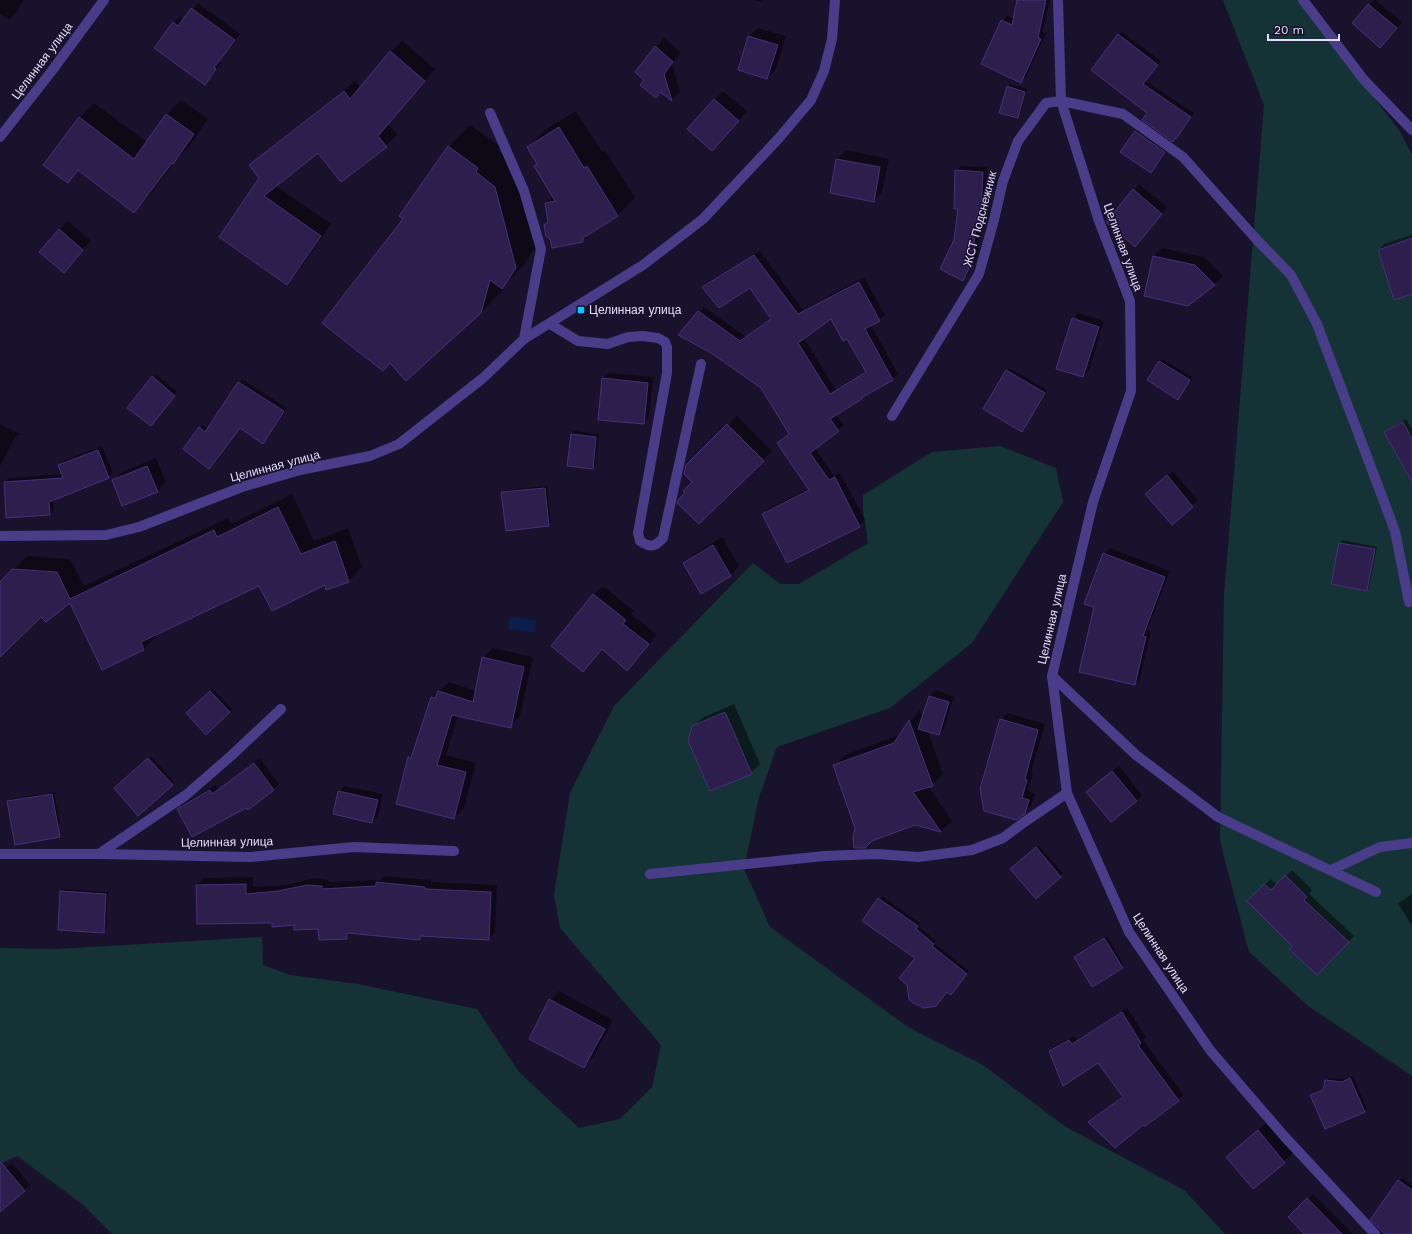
<svg xmlns="http://www.w3.org/2000/svg" width="1412" height="1234" viewBox="0 0 1412 1234" font-family="'Work Sans',sans-serif">
	<rect width="100%" height="100%" fill="#19122c"/>
	<!-- green -->
	<g fill="#153336">
		<path d="M1223 0H1299L1399 130 1412 154V1076L1308 1006 1249 952 1220 841 1224 595 1264 105Z"/>
		<path d="M1000 446 1056 468 1063 502 972 643 890 708 777 747 759 797 744 869 770 927 908 1027 983 1065 1066 1127 1184 1190 1225 1234H112L82 1204 17 1156 0 1164V948L57 949 262 937 263 965 290 975 358 984 477 1009 519 1072 579 1128 620 1119 652 1087 661 1045 560 928 554 894 570 793 614 706 753 563 780 584H799L868 543 863 509V495L932 452Z"/>
	</g>
	<!-- water -->
	<path fill="#0c1c4b" d="M510 617 536 620 534 633 508 629Z"/>
	<!-- shadow -->
	<g fill="#0007" fill-rule="evenodd">
		<path d="M0 0H24L16 13 9 20 0 14Z"/>
		<path d="M753 0H763L761 2Z"/>
		<path d="M1018 0H1050L1042 32 1046 33 1026 77 1021 82 1002 21 1007 16 1015 19Z"/>
		<path d="M1374 0H1376L1402 22 1386 41 1353 23Z"/>
		<path d="M198 3 240 34 219 62 221 63 205 84 173 23 179 17 184 20Z"/>
		<path d="M758 28 786 36 776 69 767 78 749 36Z"/>
		<path d="M1122 32 1161 61 1146 81 1194 113 1176 138 1148 113 1118 35Z"/>
		<path d="M664 38 681 53 672 64 680 92 672 100 661 92 656 96 646 80 656 47Z"/>
		<path d="M402 41 435 69 388 124 397 135 386 146 318 152 275 185 331 224 297 273 287 283 220 237 261 178 251 165 262 155 355 81 361 88 391 52Z"/>
		<path d="M1010 84 1027 89 1020 114 1017 117 1008 87Z"/>
		<path d="M723 91 747 111 712 150 688 129Z"/>
		<path d="M181 100 208 119 188 148 180 155 149 196 134 212 79 170 68 182 79 118 94 103 147 142 166 115Z"/>
		<path d="M576 111 602 152 605 150 635 198 618 215 594 230 583 241 549 222 546 203 554 196 538 164 528 147 545 130Z"/>
		<path d="M470 125 500 146 497 150 517 165 537 245 523 266 504 285 503 290 481 313 391 362 383 370 405 219 448 147Z"/>
		<path d="M1141 125 1170 146 1156 166 1151 172 1121 152 1136 131Z"/>
		<path d="M846 150 889 159 882 192 874 201 831 192 837 159Z"/>
		<path d="M961 166 987 167 986 204 983 207 977 256 968 274 962 280 956 171Z"/>
		<path d="M1139 184 1167 207 1135 246 1134 190Z"/>
		<path d="M68 221 91 241 64 272 59 230Z"/>
		<path d="M1412 235V293L1379 250 1384 244Z"/>
		<path d="M1162 248 1204 257 1223 276 1214 284 1154 256Z"/>
		<path d="M760 251 803 310 864 277 885 315 879 320 871 325 898 374 893 379 865 394 861 398 835 414 844 425 815 448 834 476 840 473 865 520 859 526 787 562 763 514 768 509 809 488 778 443 790 433 761 387 699 312 704 307 746 337 772 318 750 286 703 287 709 282ZM832 317 848 337 867 371 836 390 804 338Z"/>
		<path d="M1078 313 1104 321 1089 370 1083 376 1073 319Z"/>
		<path d="M1162 359 1192 377 1178 399 1160 361Z"/>
		<path d="M1009 368 1047 390 1022 431 984 409Z"/>
		<path d="M609 373 653 377 649 418 643 423 603 378Z"/>
		<path d="M156 374 177 392 153 422 128 407Z"/>
		<path d="M242 379 287 408 266 439 240 427 212 464 200 428 203 425 209 429Z"/>
		<path d="M737 416 772 451 699 523 686 493 693 482 687 465Z"/>
		<path d="M1406 419 1412 429V483L1402 465 1403 464 1386 432 1389 429Z"/>
		<path d="M0 424 20 434 2 466 19 435 17 434 0 466Z"/>
		<path d="M574 431 599 434 595 465 592 468 572 434Z"/>
		<path d="M102 446 113 473 108 477 53 499 54 510 50 514 5 482 9 478 62 474 59 465 63 461Z"/>
		<path d="M156 458 166 482 157 491 113 481 122 472Z"/>
		<path d="M1173 471 1198 500 1172 524 1152 489Z"/>
		<path d="M547 486 551 523 548 525 502 493 505 490Z"/>
		<path d="M292 494 314 541 348 528 362 567 349 581 327 589 325 584 260 585 156 634 157 635 144 649 71 602 42 616 0 656V582L27 556 70 559 84 586 228 518 231 524Z"/>
		<path d="M722 537 739 566 730 575 684 563 693 555Z"/>
		<path d="M1342 540 1377 547 1369 588 1367 590 1332 584 1340 543Z"/>
		<path d="M1110 548 1170 571 1147 631 1151 632 1140 679 1134 684 1095 607 1104 554Z"/>
		<path d="M603 586 634 611 631 614 657 635 627 669 603 649 583 671 552 646 594 594Z"/>
		<path d="M493 648 533 657 520 716 510 726 458 715 446 755 476 763 464 808 454 818 409 757 414 752 432 697 449 682 476 691 483 658ZM441 691 478 703 477 705 439 693Z"/>
		<path d="M213 689 232 709 206 733 187 713Z"/>
		<path d="M936 690 954 697 944 729 938 734 928 731 943 774 932 785 928 786 952 821 941 831 915 824 856 828 834 766 845 755 901 734 910 721 920 710 923 718 930 696Z"/>
		<path d="M734 704 760 764 751 773 693 727 702 718Z"/>
		<path d="M1008 713 1045 724 1031 772 1033 773 1028 791 1035 794 1031 806 1024 813 1001 720Z"/>
		<path d="M151 756 174 782 172 784 118 785Z"/>
		<path d="M260 758 279 784 273 789 247 807 179 809 185 803 216 785 218 789Z"/>
		<path d="M1119 766 1142 795 1137 801 1093 786Z"/>
		<path d="M345 786 383 794 378 816 372 822 339 791Z"/>
		<path d="M54 792 60 823 57 825 8 802 11 799Z"/>
		<path d="M1039 846 1063 873 1036 897 1014 867Z"/>
		<path d="M1292 870 1312 890 1309 894 1354 936 1317 974 1293 946 1248 901 1271 879 1277 885Z"/>
		<path d="M384 876 431 880V882L497 885 495 932 488 939 423 935 419 939 352 932 346 938 319 928 273 922 197 885 204 878 253 877V887L286 885 314 878 328 880 329 882 380 880Z"/>
		<path d="M64 889 108 892 106 929 103 932 61 892Z"/>
		<path d="M1412 894V926L1398 903Z"/>
		<path d="M882 896 920 923 918 926 936 941 934 943 969 971 953 991 916 958 864 921Z"/>
		<path d="M1107 936 1124 965 1122 967 1075 957Z"/>
		<path d="M559 991 613 1020 593 1058 584 1067 550 1000Z"/>
		<path d="M1127 1008 1146 1037 1143 1040 1184 1095 1145 1125 1089 1122 1124 1096 1099 1062 1050 1051 1055 1046 1074 1036 1077 1040Z"/>
		<path d="M1353 1076 1367 1109 1364 1111 1311 1095 1314 1093 1324 1088 1326 1081 1329 1078 1345 1079Z"/>
		<path d="M1267 1122 1293 1153 1253 1188 1227 1157Z"/>
		<path d="M12 1163 30 1185 0 1211V1173Z"/>
		<path d="M1402 1178 1412 1185V1234H1386L1372 1220Z"/>
		<path d="M1313 1194 1353 1234H1306L1289 1217Z"/>
	</g>
	<!-- building -->
	<g fill="#2d1e4d" stroke="#473079" fill-rule="evenodd">
		<path d="M1017 0H1046L1038 37 1041 39 1021 83 981 64 1001 20 1012 25Z"/>
		<path d="M1368 4 1397 28 1380 48 1352 23Z"/>
		<path d="M191 8 235 40 214 68 216 69 205 85 154 48 173 22 178 26Z"/>
		<path d="M1118 34 1158 65 1143 84 1191 117 1176 139 1175 138 1173 142 1142 120 1147 113 1091 70Z"/>
		<path d="M748 36 778 45 767 79 738 70Z"/>
		<path d="M655 46 673 62 664 74 672 101 660 92 656 98 640 85 644 80 635 72Z"/>
		<path d="M390 51 425 81 378 136 387 147 341 182 318 153 264 196 321 236 287 285 219 237 259 178 249 165 344 91 350 99Z"/>
		<path d="M1007 86 1025 92 1018 118 999 113Z"/>
		<path d="M714 99 739 121 712 151 687 129Z"/>
		<path d="M166 114 194 134 173 164 172 163 134 213 78 170 68 183 43 165 79 117 134 159Z"/>
		<path d="M559 127 584 168 587 166 618 216 583 238V242L552 248 550 239 546 236 544 225 548 222 545 203 555 201 534 166 537 164 527 147Z"/>
		<path d="M1135 131 1165 152 1151 173 1120 152Z"/>
		<path d="M448 146 478 168 476 172 495 187 516 268 502 289 490 280 481 313 406 381 390 363 383 371 322 323 403 219 399 216Z"/>
		<path d="M836 159 880 167 874 202 830 193Z"/>
		<path d="M955 170 983 172 981 210H978L972 262 963 281 940 269 954 240 958 209H954Z"/>
		<path d="M1133 189 1162 214 1135 247 1106 222Z"/>
		<path d="M59 229 83 250 64 273 39 252Z"/>
		<path d="M1412 238V294L1394 300 1378 250Z"/>
		<path d="M754 255 798 314 859 282 880 321 865 329 893 380 861 398 862 399 830 419 839 431 810 453 829 480 835 477 860 527 787 563 762 514 809 490 777 443 789 434 761 388 711 353 678 335 698 311 740 341 771 319 750 288 719 308 702 287ZM831 319 843 341 847 339 866 372 830 394 798 343Z"/>
		<path d="M1153 256 1195 265 1215 285 1188 306 1144 296Z"/>
		<path d="M1072 318 1099 327 1083 377 1056 369Z"/>
		<path d="M1159 361 1190 380 1178 400 1147 380Z"/>
		<path d="M1006 370 1045 393 1022 432 983 409Z"/>
		<path d="M152 376 175 396 151 426 127 408Z"/>
		<path d="M602 378 648 383 644 424 598 420Z"/>
		<path d="M238 382 284 411 263 444 240 428 209 469 183 449 199 427 205 432Z"/>
		<path d="M1403 422 1412 439V482L1384 432Z"/>
		<path d="M727 424 764 461 699 524 677 503 678 500 685 493 683 491 692 482 684 474 686 465Z"/>
		<path d="M571 434 596 437 593 469 567 466Z"/>
		<path d="M98 450 109 478 49 502 50 515 6 518 4 482 63 478 58 465Z"/>
		<path d="M147 466 158 492 122 506 112 480Z"/>
		<path d="M1167 475 1193 507 1172 525 1145 494Z"/>
		<path d="M545 488 549 526 506 531 501 492Z"/>
		<path d="M278 507 301 554 335 541 349 582 326 590 325 585 272 611 259 586 141 642 144 650 102 670 70 603 46 622 41 617 0 657V582L12 569 57 572 70 599 214 530 217 537Z"/>
		<path d="M1339 543 1375 549 1367 591 1331 584Z"/>
		<path d="M713 545 731 576 701 594 683 563Z"/>
		<path d="M1103 553 1165 577 1143 636 1146 637 1135 685 1079 672 1094 607 1084 604Z"/>
		<path d="M593 594 626 620 623 624 649 644 627 671 602 649 583 672 551 646Z"/>
		<path d="M482 657 524 667 511 728 452 715 437 765 466 772 454 819 396 804 408 757 411 758 431 697 435 698 438 691 473 702Z"/>
		<path d="M210 691 230 712 206 735 186 713Z"/>
		<path d="M929 696 949 702 939 735 918 729Z"/>
		<path d="M725 712 752 774 710 791 688 741 692 726Z"/>
		<path d="M1000 719 1038 730 1025 779 1027 780 1022 798 1029 800 1025 814 1016 820 984 811 980 789Z"/>
		<path d="M909 720 933 786 913 792 941 832 915 825 872 841 865 848H854L853 837 855 828 833 765 894 743Z"/>
		<path d="M148 758 173 785 138 816 114 788Z"/>
		<path d="M254 763 274 790 248 810 246 808 192 837 177 809 210 790 212 794Z"/>
		<path d="M1112 771 1137 801 1111 822 1086 792Z"/>
		<path d="M338 791 378 800 372 823 333 814Z"/>
		<path d="M52 794 60 837 15 845 7 801Z"/>
		<path d="M1036 847 1061 877 1036 899 1010 869Z"/>
		<path d="M1285 875 1307 897 1304 900 1349 942 1317 975 1289 949 1292 946 1247 901 1264 884 1271 890Z"/>
		<path d="M376 882 425 887V889L491 892 489 940 420 936V940L347 933V939L319 940 318 929 294 930V925L272 927V923L197 924 196 885 246 884V894L278 891 307 885 322 886V889L376 886Z"/>
		<path d="M60 891 106 894 104 933 58 930Z"/>
		<path d="M878 898 918 926 916 929 934 944 932 946 967 974 951 995 947 992 936 1006 924 1008 913 1003 909 999 907 985 899 978 915 958 862 921Z"/>
		<path d="M1104 938 1123 968 1092 987 1074 957Z"/>
		<path d="M549 999 605 1029 584 1068 529 1039Z"/>
		<path d="M1122 1012 1141 1043 1138 1045 1179 1101 1145 1126 1143 1125 1115 1148 1088 1122 1123 1097 1098 1063 1063 1086 1049 1051 1069 1040 1072 1044Z"/>
		<path d="M1350 1078 1365 1112 1325 1129 1310 1095 1323 1090 1325 1080 1342 1082Z"/>
		<path d="M1258 1130 1285 1163 1253 1189 1226 1157Z"/>
		<path d="M0 1161 25 1191 0 1212Z"/>
		<path d="M1398 1180 1412 1190V1234H1385L1370 1220Z"/>
		<path d="M1307 1198 1342 1234H1304L1288 1217Z"/>
	</g>
	<g fill="none" stroke-linecap="round" stroke-linejoin="round">
		<!-- service -->
		<g stroke="#493d8a" stroke-width="10">
			<path d="M550 324 578 341 608 344 628 337 643 336 658 338 665 342 667 347V373L638 533 640 541C650 548 655 547 663 538L701 364"/>
			<path d="M892 416 979 274 994 220 1003 181 1018 141 1046 103 1061 101 1123 114 1183 157 1257 240 1291 275 1317 324 1395 531 1409 602"/>
			<path d="M1052 676 1136 755 1218 817 1376 892"/>
			<path d="M99 854 186 795 232 755 281 709"/>
			<path d="M1331 870 1380 847 1412 843"/>
			<path d="M650 874 824 856 877 854 918 857 972 850 1003 838 1023 823 1067 793"/>
		</g>
		<!-- minor -->
		<g stroke="#493d8a" stroke-width="10">
			<path d="M1058 0 1061 101 1099 221 1130 301 1131 391 1093 502 1052 676 1067 793 1129 932 1210 1050 1284 1136 1375 1234"/>
			<path d="M490 113 524 191 541 249 524 339"/>
			<path d="M0 137 51 72 104 0"/>
			<path d="M0 854H99L250 857 354 847 454 851"/>
		</g>
		<!-- tertiary -->
		<g stroke="#493d8a" stroke-width="10">
			<path d="M1303 0 1364 80 1412 130"/>
			<path d="M0 536 106 535 139 527 242 487 300 470 370 456 399 444 483 378 524 339 643 265 703 219 779 138 811 100 824 71 832 39 835 0"/>
		</g>
	</g>
	<!-- markers -->
	<rect fill="#0bc9fd" stroke="#19122c" stroke-width="1.5" x="577" y="306" width="8" height="8" rx="2"/>
	<g text-anchor="middle" dominant-baseline="central" stroke-width="3" stroke-linejoin="round" paint-order="stroke">
		<!-- street labels -->
		<g font-size="12" fill="#e5ddff" stroke="#19122c">
			<text transform="translate(42 61) rotate(-53)">Целинная улица</text>
			<text transform="translate(980 219) rotate(-75)">ЖСТ Подснежник</text>
			<text transform="translate(1123 247) rotate(70)">Целинная улица</text>
			<text transform="translate(275 466) rotate(-15)">Целинная улица</text>
			<text transform="translate(1052 619) rotate(-77)">Целинная улица</text>
			<text transform="translate(227 842) rotate(-1)">Целинная улица</text>
			<text transform="translate(1161 953) rotate(57)">Целинная улица</text>
		</g>
		<!-- poi labels -->
		<g font-size="12" fill="#e5ddff" stroke="#19122c" text-anchor="start">
			<text x="589" y="310">Целинная улица</text>
		</g>
	</g>
	<!-- scale -->
	<path d="M1268 34v6h71v-6" fill="none" stroke="#e5ddff" stroke-width="2"/>
	<text x="1274" y="34" font-size="12" fill="#e5ddff" stroke="#19122c" stroke-width="3" paint-order="stroke">20 m</text>
</svg>
